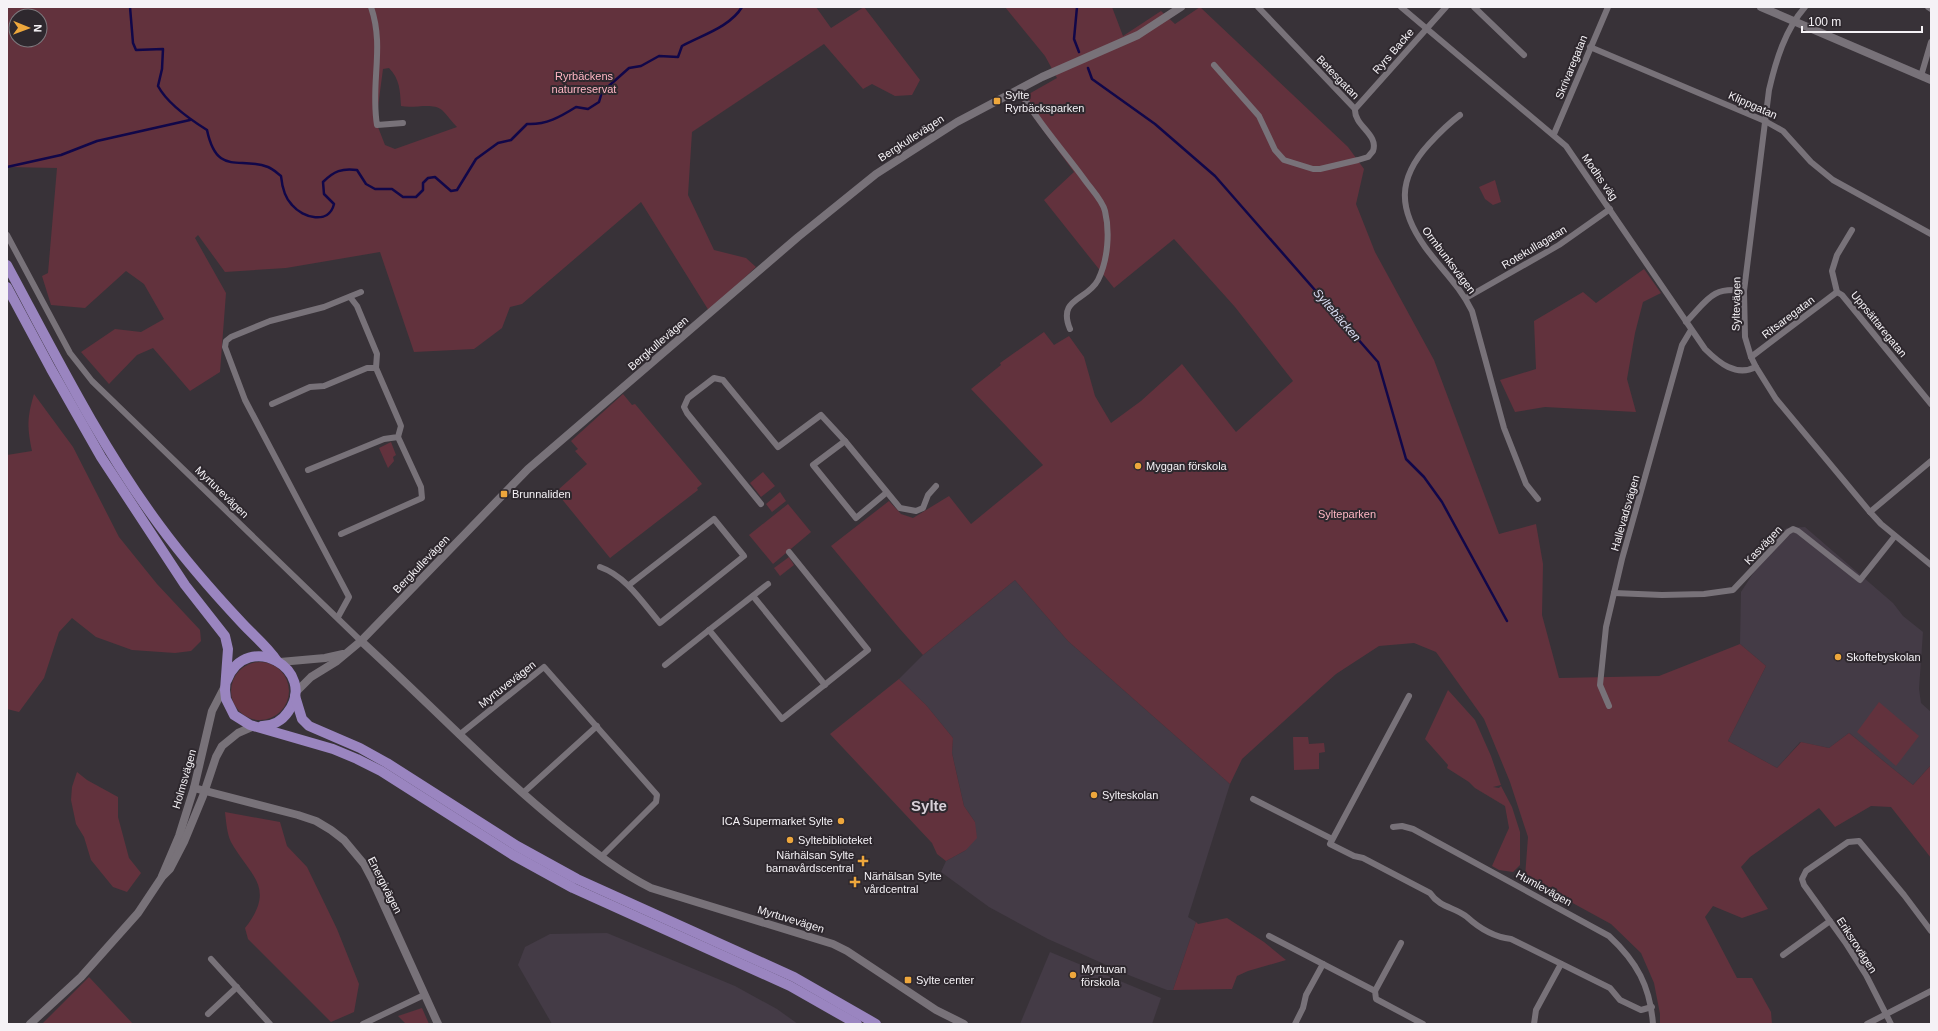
<svg xmlns="http://www.w3.org/2000/svg" width="1938" height="1031" viewBox="0 0 1938 1031" font-family="Helvetica,sans-serif">
	<rect width="100%" height="100%" fill="#383238"/>
	<!-- built -->
	<g fill="#443b46">
		<path d="M1805 527 1893 603 1903 616 1923 632 1919 689 1921 703 1931 712V765L1913 785 1849 733 1829 748 1800 742 1777 768 1728 741 1766 666 1740 644 1741 592 1779 533 1787 528Z"/>
		<path d="M1015 580 1068 641 1230 784 1188 917 1196 922 1173 990H1167L1131 976 1048 939 989 907 941 872 946 861 966 850 975 822 964 806 952 753 953 738 926 705 899 679 923 655Z"/>
		<path d="M607 933 735 986 777 1009 798 1024H552L518 965 525 947 550 934Z"/>
		<path d="M1050 952 1161 998 1152 1024H1020Z"/>
	</g>
	<!-- green -->
	<g fill="#62323d" fill-rule="evenodd">
		<path d="M7 7H816L831 28 864 7 920 80 912 95 895 96 872 84 863 89 824 44 692 132 688 195 714 250 746 258 756 267 709 311 641 202 522 304 510 307 502 328 474 349 414 352 380 252 286 268 225 272 198 235 195 238 226 293 220 372 190 391 153 348 137 355 109 384 81 352 115 329 141 332 164 319 144 284 126 271 85 308 51 305 42 276 48 273 57 168 7 167ZM16 16H40V40H16ZM389 68C400 79 400 91 401 106 414 109 432 102 442 110 447 115 452 122 457 127L395 149 385 145 376 122 383 69Z"/>
		<path d="M1005 7H1112L1123 36 1161 11 1175 24 1200 7 1348 147 1364 169 1356 204 1375 252 1434 360 1499 534 1536 524 1543 564 1542 615 1559 678 1659 676 1740 644 1766 666 1728 741 1777 768 1801 742 1829 748 1849 733 1913 785 1931 765V858L1891 807 1871 806 1835 827 1819 808 1750 857 1741 867 1768 909 1742 918 1713 906 1705 917 1737 978H1752L1771 1012 1772 1024H1660V1014L1654 983 1641 953 1611 924 1525 877 1528 837 1510 782 1484 719 1436 652 1414 643 1379 646 1336 674 1242 759 1230 784 1068 641 1015 580 923 655 900 629 831 546 889 501 901 514 913 518 949 496 971 524 1043 465 971 389 1001 365 1000 363 1044 332 1054 345 1069 336 1084 357 1095 396 1111 423 1141 401 1182 364 1236 432 1293 381 1235 307 1174 239 1114 288 1044 200 1074 172 1020 99 1057 78 1045 56Z"/>
		<path d="M1495 180 1501 202 1493 205 1485 199 1479 187Z"/>
		<path d="M1644 269 1661 293 1643 302 1635 333 1627 379 1636 412 1545 407 1515 412 1500 380 1536 369 1534 321 1583 292 1596 303Z"/>
		<path d="M34 394 73 447 119 537 157 584 200 630 201 641 191 651 175 653 132 650 96 637 72 618 59 632 44 678 19 712 7 709V455L32 451C27 427 27 418 34 394Z"/>
		<path d="M623 394 632 405 635 404 702 484 697 488 698 490 610 558 561 498 558 490 587 464 575 451 578 449 571 441Z"/>
		<path d="M391 442 396 455 393 457 394 461 388 468 379 448Z"/>
		<path d="M763 472 775 486 761 497 750 483Z"/>
		<path d="M780 492 786 501 772 512 766 504Z"/>
		<path d="M788 504 811 532 773 564 749 535Z"/>
		<path d="M789 557 794 565 780 576 774 568Z"/>
		<circle cx="260" cy="691" r="29"/>
		<path d="M899 679 926 705 953 738 952 753 958 780 964 806 975 822 977 838 966 850 946 861 937 854 932 843 830 734Z"/>
		<path d="M1448 690 1475 720 1491 756 1501 785 1493 787 1499 788 1501 786 1512 807 1520 832V865L1513 872 1499 870 1492 866 1509 828 1505 806 1475 788 1469 782 1447 768 1448 765 1425 739Z"/>
		<path d="M1879 702 1919 736 1896 766 1857 732Z"/>
		<path d="M1293 737H1308L1309 744 1324 743 1325 752 1319 753V769L1294 770Z"/>
		<path d="M77 772 87 780 118 797V817L129 858 141 873 127 892 113 887 91 860 84 837 76 824 71 800 72 787Z"/>
		<path d="M225 812 280 822 287 846 307 867 337 929 359 984 354 1012 331 1022 248 939 245 928C277 887 250 876 231 842 227 834 226 821 225 812Z"/>
		<path d="M1227 918 1264 942 1286 960 1248 971 1237 976 1232 989 1173 990 1196 922 1198 924Z"/>
		<path d="M89 977 133 1024H42Z"/>
		<path d="M422 1008 429 1024H406L398 1016Z"/>
	</g>
	<g fill="none" stroke-linecap="round" stroke-linejoin="round">
		<!-- stream -->
		<g stroke="#110749" stroke-width="2.5">
			<path d="M130 7 133 43 136 50 163 49 162 69 158 86C167 103 191 120 207 130 217 177 239 156 268 167 273 169 277 173 281 176 282 186 285 198 292 205 303 218 329 225 334 204L324 194 323 182C334 171 342 168 357 170L366 184 375 189H392L403 197H416L423 190V183L428 178 435 177 451 191 457 190 476 159 498 143 511 140 527 124C546 125 560 117 576 107L588 109 599 102 602 92 629 68 641 66 659 56 678 57 682 46C702 35 730 27 742 7"/>
			<path d="M1077 7 1074 39 1079 52"/>
			<path d="M1088 68 1092 79 1155 124 1215 176 1378 362 1406 459 1424 477 1442 502 1507 621"/>
			<path d="M7 167 61 155 97 141 190 120"/>
		</g>
		<!-- minor -->
		<g stroke="#787279" stroke-width="6">
			<path d="M371 7C385 48 370 83 377 125L403 123"/>
			<path d="M1401 7 1566 146 1705 349C1719 363 1736 377 1756 367"/>
			<path d="M1474 7 1524 55"/>
			<path d="M1805 7C1785 30 1776 60 1769 90L1744 291 1745 337 1751 357 1756 367 1776 399 1870 512 1881 524 1931 565"/>
			<path d="M1928 7 1931 9"/>
			<path d="M1590 47 1765 121 1783 131 1811 162 1833 180 1931 234"/>
			<path d="M1214 65 1259 116 1275 150 1284 160 1313 169H1320L1358 160 1368 157 1373 151C1379 134 1354 126 1355 109L1258 7"/>
			<path d="M1921 76 1931 42"/>
			<path d="M1019 90C1038 123 1065 152 1087 183 1093 191 1103 202 1105 211 1110 232 1108 260 1098 280 1087 301 1057 298 1070 329"/>
			<path d="M1355 109 1446 7"/>
			<path d="M1460 115C1448 124 1439 133 1429 144 1397 179 1398 209 1425 247 1441 269 1460 286 1472 311L1504 428 1526 484 1538 499"/>
			<path d="M1554 134 1608 7"/>
			<path d="M1852 230 1837 255 1832 271 1837 292 1842 295 1931 404"/>
			<path d="M7 235 70 353 92 381 361 641"/>
			<path d="M1466 298 1559 245 1610 209"/>
			<path d="M1686 322C1707 301 1711 286 1744 291"/>
			<path d="M1751 357 1837 292"/>
			<path d="M272 404 310 387 324 386 367 368H376L377 354 357 306 350 297"/>
			<path d="M845 441 813 465 856 518 886 493"/>
			<path d="M308 470 384 439 398 437 401 426 399 421 376 368"/>
			<path d="M761 504 687 413 684 407 688 398 714 378 723 380 778 447 821 415 845 441 900 508 916 511 923 508 928 495 936 486"/>
			<path d="M1870 512 1931 461"/>
			<path d="M341 534 422 498 421 487 398 437"/>
			<path d="M600 567C626 576 643 603 660 623L744 556 714 519 629 585"/>
			<path d="M1614 593 1662 595 1704 594 1733 590 1788 532 1793 529 1798 531 1860 580 1895 536"/>
			<path d="M753 596 825 685"/>
			<path d="M338 617 349 597 245 400 225 347 226 341 231 337 270 321 324 307 361 292"/>
			<path d="M709 630 768 584"/>
			<path d="M665 665 709 630 782 719 868 650 789 552"/>
			<path d="M1409 696 1330 844 1354 856 1363 858 1430 893C1440 908 1455 907 1467 917 1479 928 1494 937 1511 939L1610 988 1620 1000 1641 1010 1652 1007"/>
			<path d="M1609 706 1600 685 1606 627 1622 559 1682 345 1691 330"/>
			<path d="M459 735 544 667 657 795 656 802 601 857"/>
			<path d="M523 793 597 726"/>
			<path d="M1253 799 1332 839"/>
			<path d="M1393 827 1402 826 1413 829 1609 936C1637 962 1650 986 1653 1024"/>
			<path d="M1269 936 1375 991 1376 999 1423 1024"/>
			<path d="M1783 955 1830 921"/>
			<path d="M211 959 270 1024"/>
			<path d="M1375 991 1401 943"/>
			<path d="M208 1014 237 987"/>
			<path d="M363 1024 424 995"/>
			<path d="M1295 1024 1303 1008 1306 995 1323 964"/>
			<path d="M1534 1024 1536 1010 1561 964"/>
			<path d="M1867 1024 1931 991"/>
			<path d="M1891 1024 1866 975 1845 942 1804 885 1802 879 1806 871 1848 842 1859 841 1904 895 1931 931"/>
		</g>
		<!-- tertiary -->
		<g stroke="#787279" stroke-width="8">
			<path d="M1761 7 1931 80"/>
			<path d="M361 641C429 703 492 770 564 828 592 850 619 872 651 888L833 944 847 951 936 1010 964 1024"/>
			<path d="M280 662 325 658 343 654"/>
			<path d="M295 693 311 677 337 661 361 641 528 469 798 237 876 174 957 122 1042 77 1138 35 1181 7"/>
			<path d="M194 788 298 815 316 821 331 830 344 840 364 864 373 881 438 1024"/>
			<path d="M162 876 179 836 194 788 212 711 225 686"/>
			<path d="M30 1024 81 977 138 913 162 877 170 869 184 842 203 796 216 757 222 746 238 733 254 726"/>
		</g>
		<!-- trunk -->
		<g stroke="#9a85c0" stroke-width="10">
			<path d="M7 265C55 354 100 445 160 526 185 560 213 592 242 623 254 636 267 646 277 661"/>
			<path d="M7 287 51 369 101 457 185 585 225 636 228 649 225 690 226 699 234 715 250 725 333 749 357 759 381 771 513 855 573 888 790 986 857 1024"/>
			<path d="M227 680C247 629 319 670 288 712 282 721 272 726 262 726"/>
			<path d="M295 696 302 719 309 726 360 748 387 763 517 846 577 879 794 977 876 1024"/>
		</g>
	</g>
	<!-- markers -->
	<g fill="#eea73c" stroke="#2e282e" stroke-width="1.5">
		<rect x="993" y="97" width="8" height="8" rx="2"/>
		<circle cx="1138" cy="466" r="4"/>
		<rect x="500" y="490" width="8" height="8" rx="2"/>
		<circle cx="1838" cy="657" r="4"/>
		<circle cx="1094" cy="795" r="4"/>
		<circle cx="841" cy="821" r="4"/>
		<circle cx="790" cy="840" r="4"/>
		<path d="M861 855h4v4h4v4h-4v4h-4v-4h-4v-4h4z"/>
		<path d="M853 876h4v4h4v4h-4v4h-4v-4h-4v-4h4z"/>
		<circle cx="1073" cy="975" r="4"/>
		<rect x="904" y="976" width="8" height="8" rx="2"/>
	</g>
	<g text-anchor="middle" dominant-baseline="central" stroke-width="4" stroke-linejoin="round" paint-order="stroke">
		<!-- street labels -->
		<g font-size="11" fill="#f5f2f6" stroke="#2e282e">
			<text transform="translate(1393 51) rotate(-49)">Ryrs Backe</text>
			<text transform="translate(1571 67) rotate(-68)">Skrivaregatan</text>
			<text transform="translate(1338 77) rotate(46)">Betesgatan</text>
			<text transform="translate(1753 105) rotate(24)">Klippgatan</text>
			<text transform="translate(911 138) rotate(-33)">Bergkullevägen</text>
			<text transform="translate(1600 177) rotate(55)">Modhs väg</text>
			<text transform="translate(1534 247) rotate(-31)">Rotekullagatan</text>
			<text transform="translate(1449 260) rotate(53)">Ormbunksvägen</text>
			<text transform="translate(1736 304) rotate(-89)">Syltevägen</text>
			<text transform="translate(1788 317) rotate(-37)">Ritsaregatan</text>
			<text transform="translate(1879 324) rotate(51)">Uppsättaregatan</text>
			<text transform="translate(658 343) rotate(-41)">Bergkullevägen</text>
			<text transform="translate(222 492) rotate(44)">Myrtuvevägen</text>
			<text transform="translate(1625 513) rotate(-74)">Hallevadsvägen</text>
			<text transform="translate(1763 545) rotate(-46)">Kasvägen</text>
			<text transform="translate(421 564) rotate(-46)">Bergkullevägen</text>
			<text transform="translate(507 684) rotate(-38)">Myrtuvevägen</text>
			<text transform="translate(184 779) rotate(-74)">Holmsvägen</text>
			<text transform="translate(385 885) rotate(63)">Energivägen</text>
			<text transform="translate(1544 888) rotate(29)">Humlevägen</text>
			<text transform="translate(791 919) rotate(17)">Myrtuvevägen</text>
			<text transform="translate(1857 945) rotate(57)">Eriksrovägen</text>
		</g>
		<!-- park labels -->
		<g font-size="11" fill="#feb6c3" stroke="#2e282e">
			<text x="584" y="76">Ryrbäckens<tspan x="584" dy="13">naturreservat</tspan></text>
			<text x="1347" y="514">Sylteparken</text>
		</g>
		<!-- poi labels -->
		<g font-size="11" fill="#f5f2f6" stroke="#2e282e" text-anchor="start">
			<text x="1005" y="95">Sylte<tspan x="1005" dy="13">Ryrbäcksparken</tspan></text>
			<text x="1146" y="466">Myggan förskola</text>
			<text x="512" y="494">Brunnaliden</text>
			<text x="1846" y="657">Skoftebyskolan</text>
			<text x="1102" y="795">Sylteskolan</text>
			<text x="833" y="821" text-anchor="end">ICA Supermarket Sylte</text>
			<text x="798" y="840">Syltebiblioteket</text>
			<text x="854" y="855" text-anchor="end">Närhälsan Sylte<tspan x="854" dy="13">barnavårdscentral</tspan></text>
			<text x="864" y="876">Närhälsan Sylte<tspan x="864" dy="13">vårdcentral</tspan></text>
			<text x="1081" y="969">Myrtuvan<tspan x="1081" dy="13">förskola</tspan></text>
			<text x="916" y="980">Sylte center</text>
		</g>
		<!-- water labels -->
		<g font-size="12" font-style="italic" fill="#dadef3" stroke="#2e282e">
			<text transform="translate(1337 315) rotate(49)">Syltebäcken</text>
		</g>
		<!-- district labels -->
		<g font-size="15" font-weight="bold" fill="#d8d1d9" stroke="#2e282e">
			<text x="929" y="805">Sylte</text>
		</g>
	</g>
	<!-- border -->
	<rect width="1938" height="1031" fill="none" stroke="#f5f2f6" stroke-width="16"/>
	<!-- north arrow -->
	<g transform="translate(28 28) rotate(91)"><circle r="19" fill="#2e282e" stroke="#7e797e"/>
	<path d="M0-3L7 15L0 10L-7 15Z" fill="#eea73c"/>
	<text y="-6" font-size="11" font-weight="bold" text-anchor="middle" fill="#f5f2f6">N</text>
	</g>
	<!-- scale -->
	<path d="M1802 26v6h120v-6" fill="none" stroke="#f5f2f6" stroke-width="2"/>
	<text x="1808" y="26" font-size="12" fill="#f5f2f6" stroke="#2e282e" stroke-width="3" paint-order="stroke">100 m</text>
</svg>
